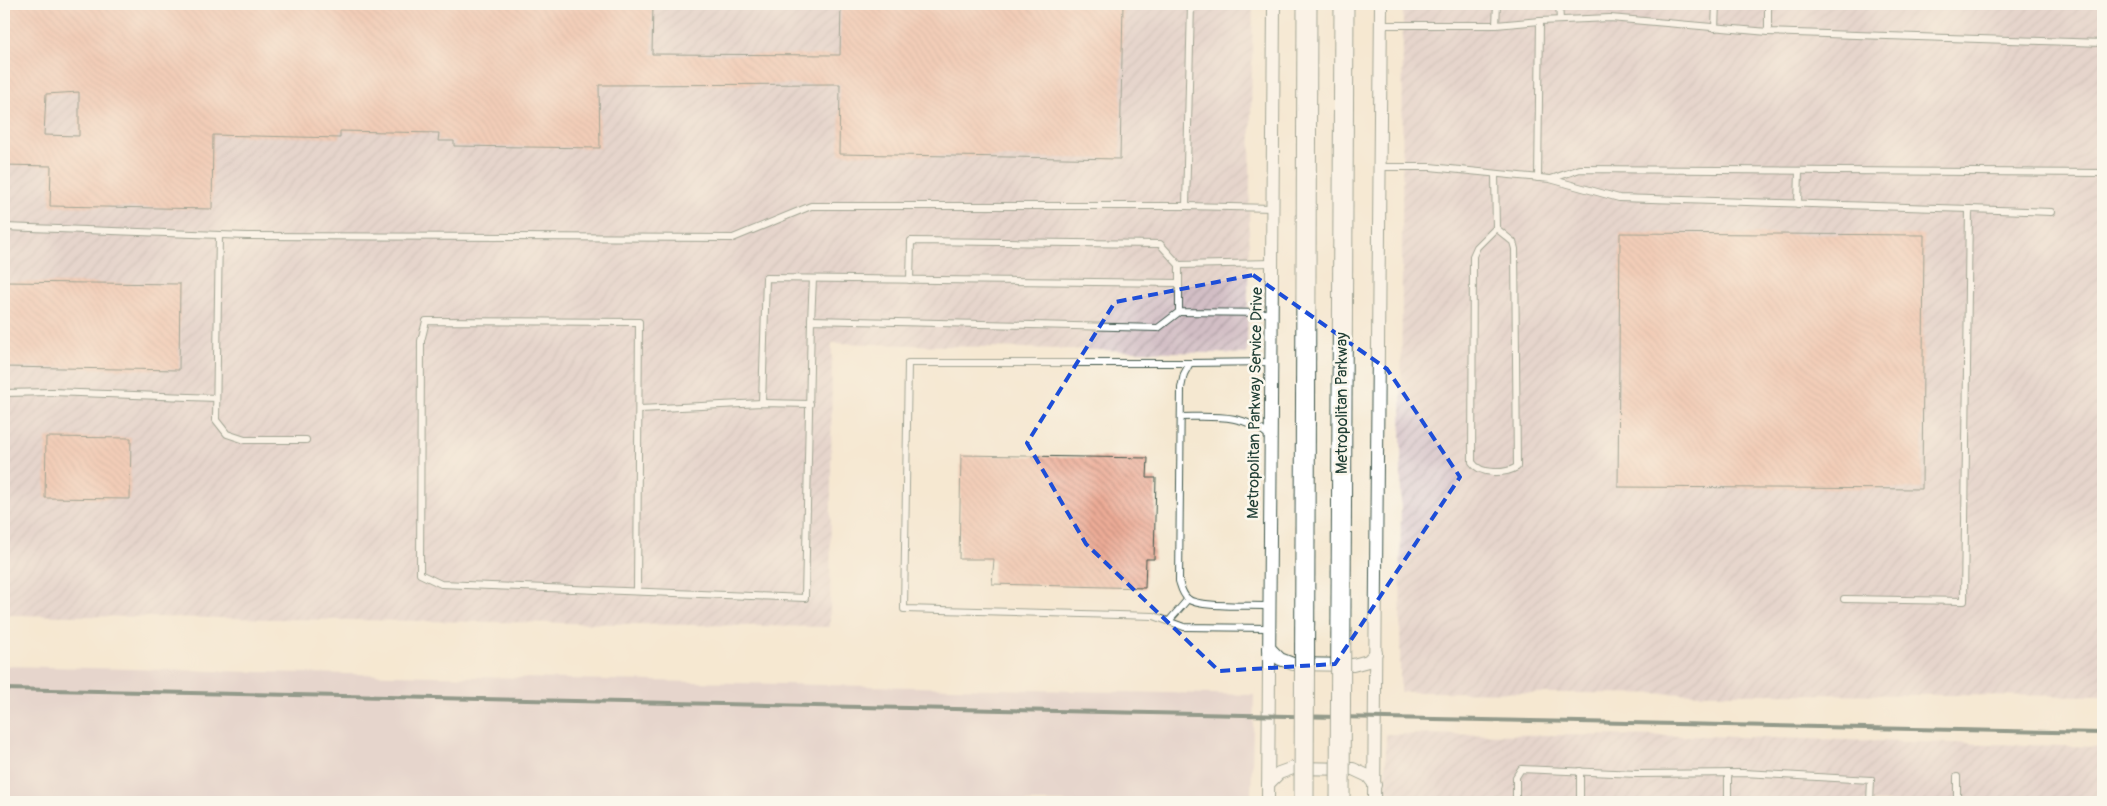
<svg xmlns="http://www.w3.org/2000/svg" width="2107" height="806" viewBox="0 0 2107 806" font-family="Pangolin,sans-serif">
	<defs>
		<pattern id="industrial-furrows" width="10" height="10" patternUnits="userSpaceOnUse" patternTransform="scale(1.25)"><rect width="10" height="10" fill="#d2bec5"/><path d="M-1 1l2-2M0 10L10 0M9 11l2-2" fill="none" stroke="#aa9ca1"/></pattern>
		<pattern id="building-back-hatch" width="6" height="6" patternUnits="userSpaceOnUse" patternTransform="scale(1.25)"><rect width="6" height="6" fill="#edac97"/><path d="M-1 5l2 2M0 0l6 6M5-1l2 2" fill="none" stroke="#bf8d7c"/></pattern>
	</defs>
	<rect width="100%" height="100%" fill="#fbf7ec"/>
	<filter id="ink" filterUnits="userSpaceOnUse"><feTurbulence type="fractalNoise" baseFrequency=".02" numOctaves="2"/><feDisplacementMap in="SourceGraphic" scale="10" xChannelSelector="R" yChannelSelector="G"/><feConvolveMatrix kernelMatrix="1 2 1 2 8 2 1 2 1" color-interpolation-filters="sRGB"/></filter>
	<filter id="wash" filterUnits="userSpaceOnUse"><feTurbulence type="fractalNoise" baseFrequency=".0096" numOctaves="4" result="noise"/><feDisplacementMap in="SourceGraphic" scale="20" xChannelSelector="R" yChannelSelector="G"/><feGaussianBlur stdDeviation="1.12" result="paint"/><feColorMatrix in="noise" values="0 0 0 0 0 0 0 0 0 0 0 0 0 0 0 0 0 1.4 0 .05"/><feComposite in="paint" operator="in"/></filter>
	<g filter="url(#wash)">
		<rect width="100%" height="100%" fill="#f5e8d1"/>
		<!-- industrial -->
		<g fill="url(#industrial-furrows)">
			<path d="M4 4H1253L1247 354 832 343 830 627 4 615Z"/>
			<path d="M1403 4H2103V696L1400 692Z"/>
			<path d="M1386 734 1701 736 2103 747V802H1385Z"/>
		</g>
		<!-- railway -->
		<path fill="#d2bec5" d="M4 666 1254 695 1251 802H4Z"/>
		<g id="blocks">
			<!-- building -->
			<g fill="url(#building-back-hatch)" fill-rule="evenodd">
				<path d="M4 4H653L652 54 840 55 841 4H1123L1120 159 839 154 840 84 599 85 600 148 454 146V141H438L439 133 340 131V138L213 135 212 209 50 206 51 166 4 165ZM79 92V136L44 135 46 94Z"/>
				<path d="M1620 233 1924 235 1922 489 1618 487Z"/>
				<path d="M4 282 180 284 179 370 4 367Z"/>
				<path d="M46 437 131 438 130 499 45 498Z"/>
				<path d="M961 455 1148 458 1147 478H1156L1154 559H1146L1145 588 992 584 994 559H959Z"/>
			</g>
		</g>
	</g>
	<g filter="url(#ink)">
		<use href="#blocks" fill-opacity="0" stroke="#3f574c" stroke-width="1"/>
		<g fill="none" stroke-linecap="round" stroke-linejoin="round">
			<defs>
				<g id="lane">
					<path d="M1559 4 1560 20"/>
					<path d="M1380 25H1496L1540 21 1610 18 1768 32 2103 43"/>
					<path d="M1496 25 1497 4"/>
					<path d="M1715 28 1716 4"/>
					<path d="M1768 32V4"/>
					<path d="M1380 167H1430L1550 179 1619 198 1969 209"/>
					<path d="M1495 175 1496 228 1477 247 1473 256 1472 462C1480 475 1505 474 1517 467L1515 249 1513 242 1496 228"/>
					<path d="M1538 178 1540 21"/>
					<path d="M1551 179 1580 169 2103 173"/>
					<path d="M1798 204 1799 171"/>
					<path d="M1186 206 1191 4"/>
					<path d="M4 227 247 236 733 238 811 206H1186L1273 208"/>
					<path d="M219 235 216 420 227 434 245 440H306"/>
					<path d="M910 280 911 241 1160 244 1179 265"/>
					<path d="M1272 313 1179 312V265L1272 263"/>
					<path d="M811 320 813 279"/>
					<path d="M1190 363H908L904 609 1154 616 1184 627 1268 628"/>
					<path d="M4 393 52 392 216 398"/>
					<path d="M762 403 766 278 1179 283"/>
					<path d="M640 409 762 403 810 404"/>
					<path d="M1181 417C1211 417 1246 413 1269 436"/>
					<path d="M637 590 639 322 426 321 421 341 420 574 441 584 805 598 811 320 1158 328 1179 312"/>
					<path d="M1844 599 1964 601 1969 209 2051 212"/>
					<path d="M1268 606C1252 605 1198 608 1188 599 1182 594 1181 587 1179 581L1181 388 1184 374 1190 363 1272 362"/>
					<path d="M1169 621 1188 599"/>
					<path d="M1580 771V802"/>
					<path d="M1957 777V802"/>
					<path d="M1516 802V777L1521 769 1637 774 1743 773 1871 780 1870 802"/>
					<path d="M1728 802V773"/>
				</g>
				<g id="street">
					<path d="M1269 648 1280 659 1293 664 1353 665 1368 661 1376 653"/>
					<path d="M1268 784 1279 773 1293 768 1353 769 1368 776 1375 785"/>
					<path d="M1268 802 1274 4"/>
					<path d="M1374 802 1381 4"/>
				</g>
			</defs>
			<!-- lane casing -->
			<use href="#lane" stroke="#3f574c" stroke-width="8"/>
			<!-- street casing -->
			<use href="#street" stroke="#3f574c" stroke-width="14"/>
			<!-- lane -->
			<use href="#lane" stroke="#fff" stroke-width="6"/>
			<!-- street -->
			<use href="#street" stroke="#fff" stroke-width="12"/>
			<!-- rail -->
			<path stroke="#1f3d34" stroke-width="4" d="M4 689 2103 733"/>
			<defs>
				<g id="primary-bridge">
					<path d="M1304 802 1307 4"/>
					<path d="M1340 802 1344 4"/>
				</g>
			</defs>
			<!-- primary-bridge casing -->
			<use href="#primary-bridge" stroke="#3f574c" stroke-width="21" stroke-linecap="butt"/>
			<!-- primary-bridge -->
			<use href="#primary-bridge" stroke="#fff" stroke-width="19"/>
		</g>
	</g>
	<!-- marked area -->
	<path d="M0 0H2107V806H0ZM1253 275 1387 369 1460 477 1335 664 1219 671 1086 544 1027 443 1115 302Z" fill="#f5e8d1" fill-opacity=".55" fill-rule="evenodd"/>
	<path fill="none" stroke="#1d4ed8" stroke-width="4" stroke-dasharray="10 6" stroke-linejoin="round" d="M1253 275 1387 369 1460 477 1335 664 1219 671 1086 544 1027 443 1115 302Z"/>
	<g text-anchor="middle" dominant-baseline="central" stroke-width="5" stroke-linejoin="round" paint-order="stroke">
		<!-- street labels -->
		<g font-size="16" fill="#1f3d34" stroke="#fbf7ec">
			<text transform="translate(1255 403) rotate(-89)">Metropolitan Parkway Service Drive</text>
			<text transform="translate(1342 403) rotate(-90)">Metropolitan Parkway</text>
		</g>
	</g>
	<!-- margin -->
	<rect width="2107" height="806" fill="none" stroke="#fbf7ec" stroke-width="20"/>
</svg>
